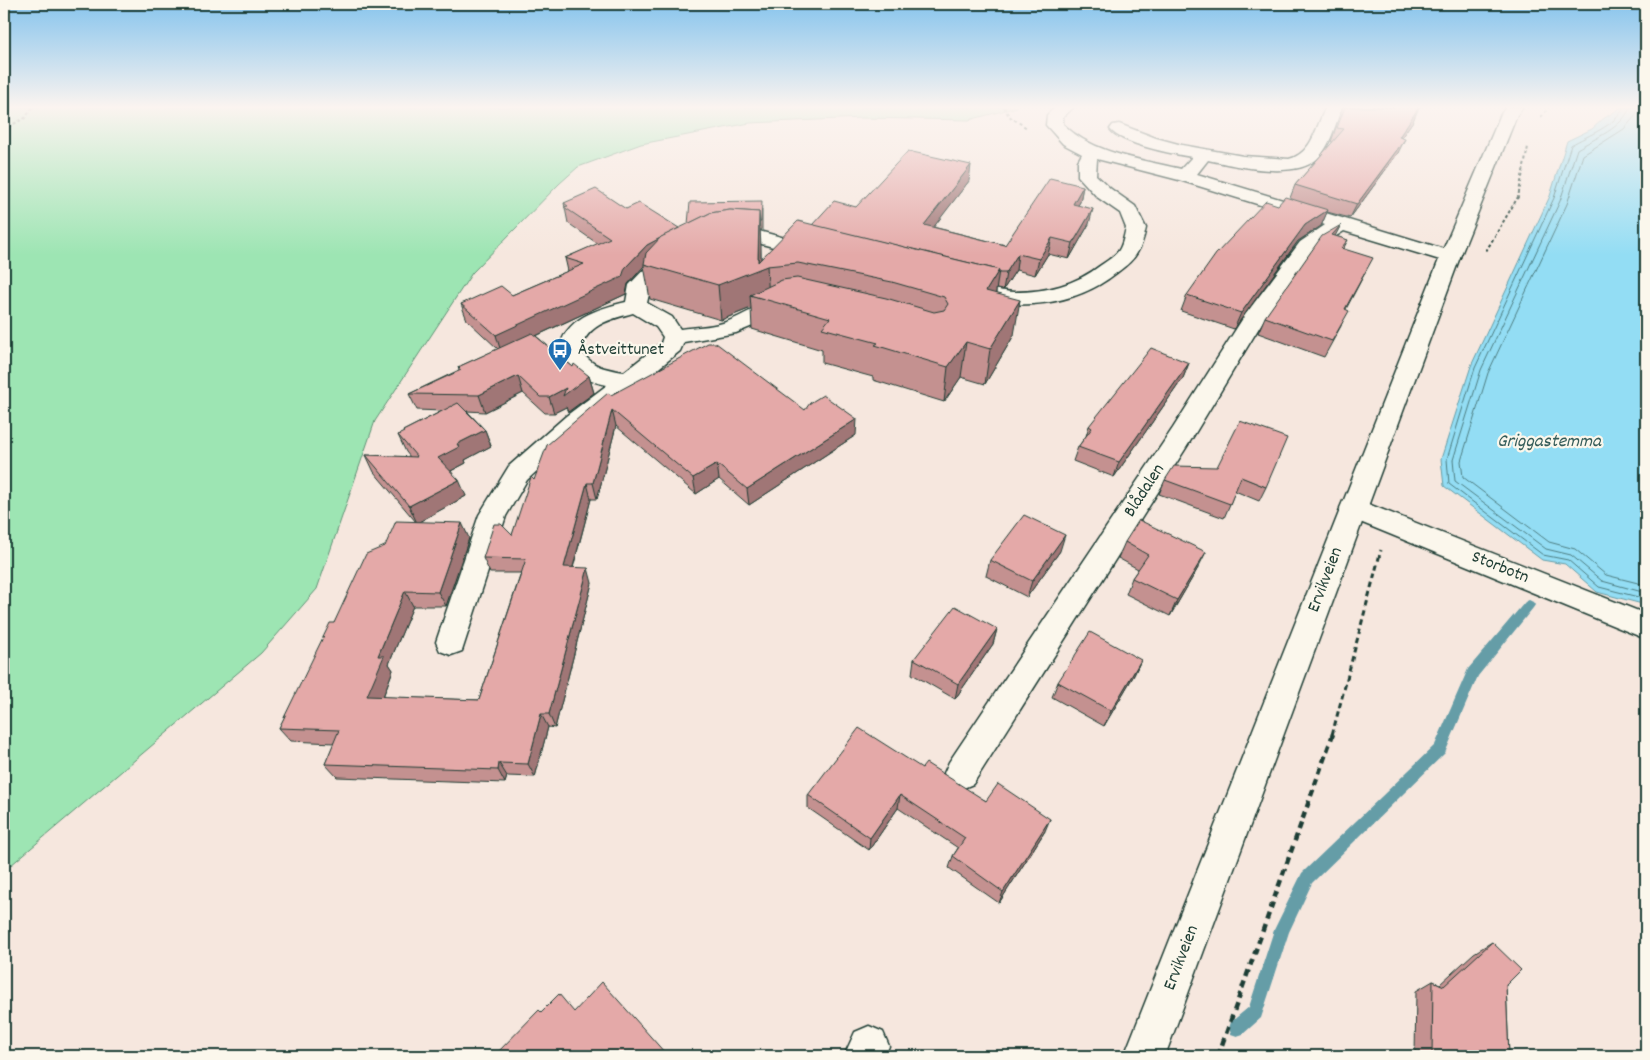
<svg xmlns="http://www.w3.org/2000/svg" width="1650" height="1060" viewBox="0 0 1650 1060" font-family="Dekko,sans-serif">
	<rect width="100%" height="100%" fill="#f6e7de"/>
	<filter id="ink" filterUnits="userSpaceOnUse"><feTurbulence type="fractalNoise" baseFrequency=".02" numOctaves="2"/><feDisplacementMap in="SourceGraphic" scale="10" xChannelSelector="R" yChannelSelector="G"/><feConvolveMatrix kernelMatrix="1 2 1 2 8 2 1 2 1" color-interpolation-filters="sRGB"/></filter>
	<g filter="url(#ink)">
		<!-- green -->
		<path fill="#9de5b3" stroke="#5e9174" d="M4 107H1017L969 120 862 118 750 123 641 144 578 167 559 184 472 273 375 421 317 589 261 653 4 871Z"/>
		<!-- water -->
		<path fill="#93ddf4" stroke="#659da7" d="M1622 107H1646V605L1597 592 1565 564 1542 560 1444 486 1441 459 1471 366 1550 196 1567 141 1592 129 1603 119Z"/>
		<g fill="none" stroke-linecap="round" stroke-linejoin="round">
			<!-- shore -->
			<g stroke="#4d7d81" stroke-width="1">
				<path d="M1624 107C1616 126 1588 135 1571 145L1554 198 1475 368 1447 459 1449 484 1543 555 1568 560 1599 587 1646 599"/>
				<path d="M1630 107C1623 128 1595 138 1577 149L1560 201 1481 370 1453 460 1455 481 1546 549 1571 555 1602 581 1646 593"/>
				<path d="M1638 107 1636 115 1624 129 1583 155 1567 204 1488 373 1461 461 1463 477 1549 542 1575 549 1606 575 1646 585"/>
			</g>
			<!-- stream -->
			<path fill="#659da7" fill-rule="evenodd" d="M1529 600 1533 602 1535 605 1533 608 1478 676 1445 753 1312 883 1289 932 1261 1018 1243 1034 1237 1036 1231 1034 1229 1028 1231 1022 1249 1007 1274 930 1302 873 1435 745 1468 669 1525 602Z"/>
			<defs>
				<g id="minor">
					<path d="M1055 107H1074L1063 117V124C1093 154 1140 159 1181 169L1192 157C1173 154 1121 144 1110 129L1113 125 1119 124 1156 138 1182 145 1243 156 1289 159C1313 153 1316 126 1326 107H1342C1335 124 1331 146 1317 159 1294 180 1236 166 1208 160L1197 174 1457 253 1460 257 1457 261 1450 263 1344 231 1314 250 1263 321 1191 440 973 784 961 789 949 784 944 773 949 762 1173 428 1245 315 1300 242 1325 225 1179 180 1097 159 1096 175 1111 189 1135 206 1146 228C1144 237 1142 246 1137 253 1132 262 1123 268 1115 274 1073 307 1018 310 968 298L965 293 968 288C983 285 999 291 1014 292 1047 292 1075 285 1101 265 1107 261 1115 256 1119 250 1123 244 1124 235 1126 228L1120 213 1097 197 1078 176V161L1082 154 1063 144 1046 125 1047 115Z"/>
					<path d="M759 231 822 248 825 252 822 256 815 258 758 243 723 244 716 242 713 238 716 234Z"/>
					<path d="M676 251 683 253 686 257C682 263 676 265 670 268 655 276 650 288 647 303L672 317 680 329C694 327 710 327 723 323 746 316 770 295 795 301L798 306 795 311 781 314 736 333 684 342 680 351 584 428 527 480 506 516 462 651 451 655 440 651 436 642 479 515 509 466 566 416 607 385C582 380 572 373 559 351 564 318 597 309 626 302L629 285 651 262ZM633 313 656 327 663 337 661 343 624 372C606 369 592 367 581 351 585 325 611 319 633 313Z"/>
					<path d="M1353 498 1646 614V639L1343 515 1340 508 1343 501Z"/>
					<path d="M869 1026 883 1032 889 1046 885 1056H844L855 1032Z"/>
				</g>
				<path id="major" d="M1506 107H1523L1517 115 1460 257 1165 1056H1124L1440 257 1501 114Z"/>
			</defs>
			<!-- minor casing -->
			<use href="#minor" stroke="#1f3d34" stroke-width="3"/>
			<!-- major casing -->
			<use href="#major" stroke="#1f3d34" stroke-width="3"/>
			<!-- path-far2 -->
			<g stroke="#1f3d34" stroke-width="2" stroke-dasharray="3 2.5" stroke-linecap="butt">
				<path d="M1004 107 1009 116 1027 128"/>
				<path d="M1541 117 1549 107"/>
				<path d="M4 129 25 118 33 107"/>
				<path d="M1486 251 1518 197 1528 147"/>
			</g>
			<!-- path-far1 -->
			<path stroke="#1f3d34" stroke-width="3" stroke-dasharray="5.5 4" stroke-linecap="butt" d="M1332 735 1381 550"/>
			<!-- path -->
			<path stroke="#1f3d34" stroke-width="4.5" stroke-dasharray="7 5" stroke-linecap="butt" d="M1218 1056 1333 734"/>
			<!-- minor -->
			<use href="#minor" fill="#fbf7ec" fill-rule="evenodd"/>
			<!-- major -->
			<use href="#major" fill="#fbf7ec" fill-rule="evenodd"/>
		</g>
		<!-- wall -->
		<g fill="#c49190" stroke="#1f3d34">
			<path d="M1343 107H1419L1413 121 1401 138 1398 153 1350 218 1327 212 1321 226 1298 241 1234 329 1181 311 1187 295 1278 205 1290 198 1295 185 1333 142H1331Z"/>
			<path d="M969 181 933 227 1005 245 1083 186 1080 202 1078 205 1089 224 1069 259 1048 254 1035 275 1016 270 1003 290 996 289V293L1014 335 985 384 961 377 944 402 873 380V377L822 363V350L752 329 751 308 721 320 650 299 644 266 628 284 626 294 536 336 573 367 589 376 594 393 568 412 566 407 554 413H545L523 393 485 412 467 411 485 430 491 446 465 460 466 463 451 471 466 496 418 522 469 538 446 606H413L389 664 393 670 383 697 479 700 521 573H490L483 558 512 535 534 480 611 395 805 410 856 435 749 505 719 479 696 494 616 426 597 499H591L573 568 592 583 555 728 548 727 535 777 507 776 505 783 337 777 325 764 334 743 291 741 279 728 334 623 385 546 416 522 374 472 366 455 410 457 406 452 398 435 404 433 403 431 442 411 417 410 409 394 459 370 458 367 498 349 467 320 461 304 512 295 568 271 565 258 598 244 568 223 564 203 626 209 679 229 762 209V230H760L761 260 812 225 856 207Z"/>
			<path d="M1335 236 1348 240 1343 249 1365 273 1346 309 1341 326 1324 357 1258 333 1265 317Z"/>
			<path d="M1189 363 1183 378 1114 477 1073 461 1078 447 1086 436 1089 426Z"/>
			<path d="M1217 467 1266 487 1259 501 1235 491 1230 504 1224 518 1159 494 1165 480Z"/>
			<path d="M1125 542 1198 568 1170 616 1126 594 1132 578 1138 569 1118 558Z"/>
			<path d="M1060 551 1027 597 986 576 990 560Z"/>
			<path d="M997 629 993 644 955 699 912 674 914 659Z"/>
			<path d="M1141 660 1134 675 1104 726 1052 697 1058 682Z"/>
			<path d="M922 768 1045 831 999 903 949 868 953 856 958 848 898 808 869 850 808 808V795Z"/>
			<path d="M1492 942 1506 985 1509 1056H1415L1416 991 1433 981 1440 984 1474 953Z"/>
		</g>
		<!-- shaded-wall -->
		<g fill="#a07676" stroke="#1f3d34">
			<path d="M1419 107 1413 121 1392 151 1399 137Z"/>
			<path d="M1405 139 1398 153 1350 218 1357 204Z"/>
			<path d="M971 165 969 181 923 241 924 225Z"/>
			<path d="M1083 186 1080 202 1069 220 1073 204Z"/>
			<path d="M1093 209 1089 224 1069 259 1073 243Z"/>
			<path d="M1328 210 1321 226 1298 241 1234 329 1241 313 1305 225Z"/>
			<path d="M759 212 761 246V268L767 266 769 300 750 295 751 308 721 320 718 285 758 262Z"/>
			<path d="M1341 225 1333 240 1332 235Z"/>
			<path d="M679 228 644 264V266L628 284 626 294 501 352 496 335 625 268 647 245Z"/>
			<path d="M1052 238 1048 254 1035 275 1039 259Z"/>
			<path d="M1018 254 1016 270 1003 290 1006 273Z"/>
			<path d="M999 270 994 305 986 291Z"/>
			<path d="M1020 300 1014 335 985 384 990 349Z"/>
			<path d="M966 342 961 377 944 402 948 367Z"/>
			<path d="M1189 363 1183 378 1114 477 1119 462Z"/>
			<path d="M518 376 523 393 485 412 479 395Z"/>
			<path d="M589 376 594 393 568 412 566 407 554 413 549 397Z"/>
			<path d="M612 410 616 426 597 499 593 483Z"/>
			<path d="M857 419 856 435 749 505 747 489Z"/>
			<path d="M485 430 491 446 465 460 466 463 445 474 438 458 457 444Z"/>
			<path d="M717 464 719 479 696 494 693 478Z"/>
			<path d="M459 480 466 496 417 523 409 506Z"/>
			<path d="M587 483 591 499 569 582 564 567Z"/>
			<path d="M462 523 469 538 446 606 438 592Z"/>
			<path d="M1065 535 1060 551 1027 597 1032 581Z"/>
			<path d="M1206 552 1198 568 1170 616 1177 600Z"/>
			<path d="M588 568 592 583 555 728 549 714Z"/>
			<path d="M405 591 413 606 389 664 393 670 378 710 367 696 378 656Z"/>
			<path d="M997 629 993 644 955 699 958 684Z"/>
			<path d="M1141 660 1134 675 1104 726 1111 711Z"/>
			<path d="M541 714 548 727 535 777 528 764Z"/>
			<path d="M499 763 507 776 505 783 498 770Z"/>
			<path d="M900 795 898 808 869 850 870 838Z"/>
			<path d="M1050 819 1045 831 999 903 1003 892Z"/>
		</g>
		<!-- building -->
		<g fill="#e4a9a8" stroke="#1f3d34">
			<path d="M1345 107H1419L1399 137 1405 139 1357 204 1295 185 1344 129 1337 128Z"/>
			<path d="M908 151 971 165 924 225 1005 245 1050 178 1083 186 1073 204 1093 209 1073 243 1052 238 1039 259 1018 254 1006 273H999V270L812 225 834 201 856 207Z"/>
			<path d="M596 189 626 209 639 203 679 228 647 245 625 268 622 277 496 335 461 304 501 286 512 295 584 264 565 258 610 238 564 207 568 206 564 203Z"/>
			<path d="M1285 197 1328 210 1305 225 1241 313 1187 295 1216 254 1266 201 1278 205Z"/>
			<path d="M762 201 761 222H760L759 212 730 210 710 213 688 224 690 202Z"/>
			<path d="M730 210 759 212 758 262 798 221 999 270 986 291 1020 300 990 349 966 342 948 367 875 345 878 343 822 328 830 318 750 295 782 280 797 278 886 298 934 312 944 310 948 304 944 297 892 282 798 263 767 266 718 285 644 264 646 253 661 237 710 213Z"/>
			<path d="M1341 225 1332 235 1348 240 1341 248 1373 258 1345 309 1349 311 1332 341 1265 317 1322 236Z"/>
			<path d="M532 333 573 367 574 364 589 376 563 396 566 388 549 397H540L518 376 479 395 409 394 461 370 458 367Z"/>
			<path d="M708 343H716L805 410 810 403 823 395 857 419 747 489 717 464 693 478 612 410 593 483H587L564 567 588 568 549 714H541L528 764 499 763 498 770 325 764 339 730 279 728 330 623H334L366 554 385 546 396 521 462 523 438 592 405 591 378 656H384L367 696 479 700 526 559 483 558 494 524H501L512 535 531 477 534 480 547 445 608 393 611 395Z"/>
			<path d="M1151 348 1189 363 1119 462 1078 447 1092 428 1089 426Z"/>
			<path d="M458 403 485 430 457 444 459 447 438 458 459 480 409 506 366 455 417 457 398 435 404 432 403 431Z"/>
			<path d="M1240 421 1287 438 1266 487 1241 477 1230 504 1165 480 1174 466 1217 467Z"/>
			<path d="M1024 515 1065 535 1032 581 990 560Z"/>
			<path d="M1139 520 1206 552 1177 600 1132 578 1148 555 1125 542Z"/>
			<path d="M955 606 997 629 958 684 914 659Z"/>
			<path d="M1090 632 1141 660 1111 711 1058 682Z"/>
			<path d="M859 728 922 768 926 763 986 801 998 784 1050 819 1003 892 953 856 965 838 900 795 870 838 808 795Z"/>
			<path d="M1492 942 1521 970 1506 985 1509 1056H1432L1433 981 1444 986Z"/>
			<path d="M602 982 666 1054 664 1056H486L492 1050 495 1055 539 1010 541 1012 559 994 574 1012Z"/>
		</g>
	</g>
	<!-- sky -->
	<linearGradient id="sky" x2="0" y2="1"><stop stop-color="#86c4ed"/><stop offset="0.42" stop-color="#fbf4f0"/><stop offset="1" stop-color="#fbf4f0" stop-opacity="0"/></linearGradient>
	<rect width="1650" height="255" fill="url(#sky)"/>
	<!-- icons -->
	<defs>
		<symbol id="bus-pin" viewBox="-11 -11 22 30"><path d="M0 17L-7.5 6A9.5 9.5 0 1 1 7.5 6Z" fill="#1f6fb2" stroke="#fbf7ec"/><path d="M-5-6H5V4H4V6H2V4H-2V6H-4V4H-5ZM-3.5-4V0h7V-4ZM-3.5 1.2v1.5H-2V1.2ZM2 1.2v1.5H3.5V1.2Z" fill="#fff"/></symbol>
	</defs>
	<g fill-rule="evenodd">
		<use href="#bus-pin" x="546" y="336" width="28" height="38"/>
	</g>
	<g text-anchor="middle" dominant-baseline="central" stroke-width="4.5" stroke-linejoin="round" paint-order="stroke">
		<!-- poi labels -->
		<g font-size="18" fill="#1f3d34" stroke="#fbf7ec" text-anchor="start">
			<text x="578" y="350">Åstveittunet</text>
		</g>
		<!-- street labels -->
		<g font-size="18" fill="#1f3d34" stroke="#fbf7ec">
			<text transform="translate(1145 491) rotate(-57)">Blådalen</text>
			<text transform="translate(1500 568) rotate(22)">Storbotn</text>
			<text transform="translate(1326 580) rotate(-69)">Ervikveien</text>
			<text transform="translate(1182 958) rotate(-69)">Ervikveien</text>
		</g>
		<!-- water labels -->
		<g font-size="19" font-style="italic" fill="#365d5a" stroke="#fbf7ec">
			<text x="1549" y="442">Griggastemma</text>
		</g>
	</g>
	<!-- margin -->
	<rect width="1650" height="1060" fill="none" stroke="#fbf7ec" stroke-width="20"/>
	<rect x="10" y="10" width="1630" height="1040" fill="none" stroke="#1f3d34" stroke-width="2" filter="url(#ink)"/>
</svg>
